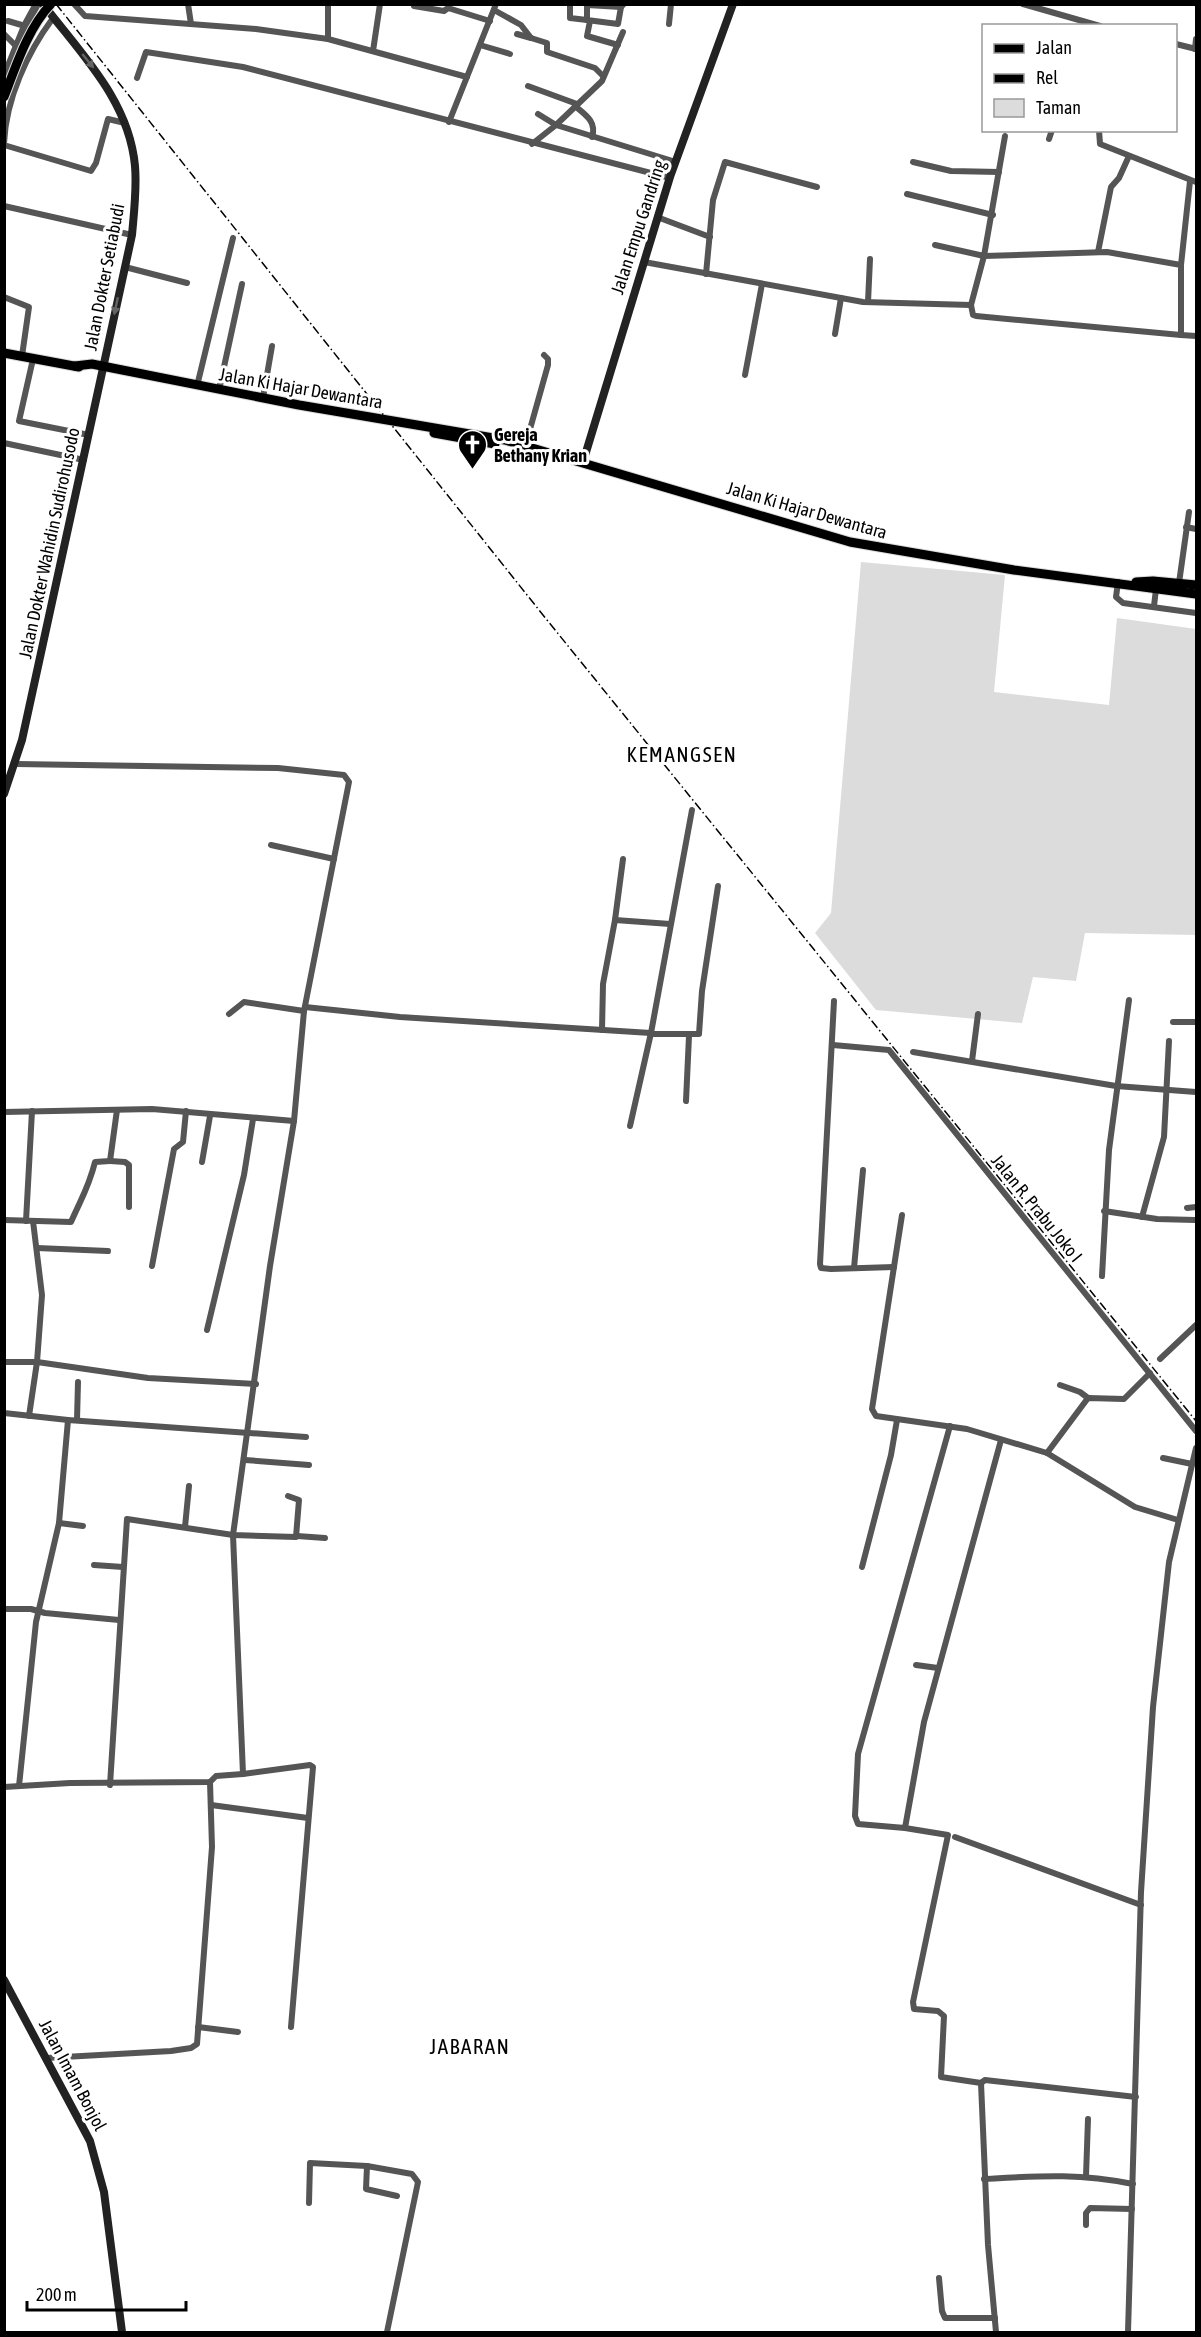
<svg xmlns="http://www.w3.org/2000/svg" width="1201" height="2337" viewBox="0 0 1201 2337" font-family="'Asap Condensed',sans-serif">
	<rect width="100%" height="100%" fill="#fff"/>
	<!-- green -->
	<path fill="#dcdcdc" d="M861 562 1005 575 994 692 1109 705 1117 618 1196 629V935L1085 933 1076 981 1033 977 1022 1023 876 1010 815 933 831 913Z"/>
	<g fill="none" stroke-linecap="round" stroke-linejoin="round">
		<defs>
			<g id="primary">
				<path d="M4 353 79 367"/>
				<path d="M75 366 92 364 299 405 505 440 850 542 1014 570 1196 594"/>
				<path d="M434 433 495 444"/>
				<path d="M1136 582 1153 581 1196 585"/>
			</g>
		</defs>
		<!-- primary casing -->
		<use href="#primary" stroke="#dbdbdb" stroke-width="11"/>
		<!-- minor -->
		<g stroke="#555" stroke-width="6">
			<path d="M74 4 85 16 256 29 328 39 467 77"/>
			<path d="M188 4 191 24"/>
			<path d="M328 4V39"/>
			<path d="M570 4V18L587 20"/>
			<path d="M587 4V20L618 24 621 7"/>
			<path d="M1023 4 1100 26"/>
			<path d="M587 5 621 7 624 4"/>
			<path d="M414 6 444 11 448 8 490 21"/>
			<path d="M494 10 521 25 531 38 547 43V52L595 68 603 76"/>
			<path d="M8 21 25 26"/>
			<path d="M590 21 587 36 618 45"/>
			<path d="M669 24 671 4"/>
			<path d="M4 34 17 47"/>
			<path d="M517 34 531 38"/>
			<path d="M1176 44 1196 49"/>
			<path d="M480 45 510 54"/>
			<path d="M1195 49 1196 39"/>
			<path d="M373 51 380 4"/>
			<path d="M137 78 146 52 243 67 670 178"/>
			<path d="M528 86 577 104"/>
			<path d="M575 106C586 115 597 122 592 137"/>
			<path d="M538 114 556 125 676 162"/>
			<path d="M449 122 496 4"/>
			<path d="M1099 130 1100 144 1196 182"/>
			<path d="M1049 139 1052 130"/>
			<path d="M4 143C6 99 27 53 53 18"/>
			<path d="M532 144 556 125 602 81 623 32"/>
			<path d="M4 145 91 171 96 163 108 119 125 123"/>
			<path d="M913 162 951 171 999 172"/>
			<path d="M907 194 993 215"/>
			<path d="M4 206 132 235"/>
			<path d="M657 217 710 237"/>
			<path d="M935 245 984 256 1005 136"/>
			<path d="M1098 252 1111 187 1119 178 1129 156"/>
			<path d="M644 262 863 302 971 305 984 256 1107 252 1181 265V335L1196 336"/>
			<path d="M1181 265 1190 181"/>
			<path d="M125 267 187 283"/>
			<path d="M706 274 713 200 725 162 817 187"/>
			<path d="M4 297 29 307 22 356"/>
			<path d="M868 302 870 259"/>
			<path d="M971 305 973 315 976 316 1181 335"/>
			<path d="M835 334 841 298"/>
			<path d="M33 359 19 421 89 435"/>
			<path d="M745 375 762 284"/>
			<path d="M197 386 233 238"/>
			<path d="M219 390 242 284"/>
			<path d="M263 398 272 346"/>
			<path d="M4 443 84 460"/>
			<path d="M525 447 548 365V359L544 355"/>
			<path d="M1186 527 1196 529"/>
			<path d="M1118 582 1116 597 1123 603 1196 613"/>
			<path d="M1179 583 1189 512"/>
			<path d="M1154 606 1156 589"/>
			<path d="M271 845 334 859"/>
			<path d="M615 920 670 924"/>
			<path d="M834 1001 820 1264 821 1268 831 1269 894 1267"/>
			<path d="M305 1007 400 1017 651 1033"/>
			<path d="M229 1014 244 1002 304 1011"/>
			<path d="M1173 1022H1196"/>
			<path d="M602 1030 603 984 615 920 623 859"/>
			<path d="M650 1034H699L702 991 718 886"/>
			<path d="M833 1045 889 1050 1196 1431"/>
			<path d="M913 1052 1116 1086 1196 1092"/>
			<path d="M972 1061 978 1014"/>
			<path d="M686 1101 689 1036"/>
			<path d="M4 1112 152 1109 294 1121"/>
			<path d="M630 1126 651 1033 692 810"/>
			<path d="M110 1161 125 1162 129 1165V1207"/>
			<path d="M202 1162 210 1116"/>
			<path d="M1187 1208 1196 1207"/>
			<path d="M1104 1211 1157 1219 1195 1220"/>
			<path d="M902 1215 872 1409 876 1416 967 1429 1047 1453 1088 1398 1124 1399 1150 1373"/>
			<path d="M1142 1217 1164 1137 1169 1041"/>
			<path d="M4 1220 71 1222C81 1199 89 1187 95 1162L110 1161 117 1110"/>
			<path d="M26 1221 32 1111"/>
			<path d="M37 1248 108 1251"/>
			<path d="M152 1266 174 1149 183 1142 186 1111"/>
			<path d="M854 1268 863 1170"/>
			<path d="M1102 1276 1109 1150 1129 1000"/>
			<path d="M207 1330 244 1175 253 1119"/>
			<path d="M1160 1359 1196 1325"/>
			<path d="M4 1362H37L148 1378 256 1384"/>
			<path d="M1060 1385 1080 1392 1088 1398"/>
			<path d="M4 1413 68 1420 306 1437"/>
			<path d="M29 1416 37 1362 42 1295 33 1221"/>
			<path d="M77 1420 78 1382"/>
			<path d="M950 1426 858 1754 855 1816 858 1824 905 1828 924 1722 1001 1440"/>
			<path d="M1047 1453 1135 1507 1178 1520"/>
			<path d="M1163 1458 1192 1464"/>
			<path d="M245 1460 309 1465"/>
			<path d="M59 1523 83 1526"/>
			<path d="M185 1527 189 1486"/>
			<path d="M297 1536 325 1538"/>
			<path d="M94 1565 123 1567"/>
			<path d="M862 1567 891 1455 897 1420"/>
			<path d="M4 1609H31L45 1613 119 1620"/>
			<path d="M916 1665 938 1668"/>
			<path d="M243 1774 310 1765 313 1767 291 2027"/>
			<path d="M110 1785 127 1519 233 1535 296 1537 299 1500 288 1496"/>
			<path d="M19 1786 36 1622 59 1523 68 1420"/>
			<path d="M4 1787 70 1783 210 1782 216 1776 243 1774 233 1535 270 1266 294 1121 304 1011 349 782 344 775 278 768 16 764"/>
			<path d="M211 1805 308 1818"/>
			<path d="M905 1828 948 1835 913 2002 914 2009 938 2011 944 2016 941 2077 981 2083 985 2080 1136 2097"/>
			<path d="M955 1837 1141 1905"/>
			<path d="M198 2027 238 2032"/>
			<path d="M46 2058 171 2051 191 2048 197 2044 212 1847 210 1782"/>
			<path d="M981 2083 988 2245 996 2332"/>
			<path d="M1086 2176 1088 2119"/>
			<path d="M984 2179C1040 2176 1077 2173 1133 2184"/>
			<path d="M309 2203 310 2163 367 2166"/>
			<path d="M1086 2225V2213L1090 2208 1132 2209"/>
			<path d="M939 2278 942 2311 945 2318H995"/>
			<path d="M387 2332 418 2182 412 2174 367 2166 366 2189 397 2196"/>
			<path d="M1128 2332 1141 1892 1153 1707 1169 1562 1196 1448"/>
		</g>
		<!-- tertiary -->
		<path stroke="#555" stroke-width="8" d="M4 78 25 26 37 4"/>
		<!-- secondary -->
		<g stroke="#222" stroke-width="8">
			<path d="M583 462 670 177 733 4"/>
			<path d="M4 794 22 740 132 235C134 212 137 189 135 166 129 100 81 54 43 4"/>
			<path d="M4 1980 90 2141 104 2192 122 2332"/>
		</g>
		<!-- primary -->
		<use href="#primary" stroke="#000" stroke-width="9"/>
		<!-- rail -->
		<path stroke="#000" stroke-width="1.5" stroke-dasharray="9 3 1.5 3" stroke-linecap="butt" d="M56 4 547 620 1196 1421"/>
		<defs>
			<path id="primary-bridge" d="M4 97C16 66 28 28 51 4"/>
		</defs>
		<!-- primary-bridge casing -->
		<use href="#primary-bridge" stroke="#dbdbdb" stroke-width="11" stroke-linecap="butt"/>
		<!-- primary-bridge -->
		<use href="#primary-bridge" stroke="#000" stroke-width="9"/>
	</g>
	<!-- one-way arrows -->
	<defs><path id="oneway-solid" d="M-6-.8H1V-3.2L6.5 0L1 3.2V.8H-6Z" transform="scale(1.5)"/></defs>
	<g fill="#646464">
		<use href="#oneway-solid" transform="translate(88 61) rotate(51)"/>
		<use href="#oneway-solid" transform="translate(116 306) rotate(102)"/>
	</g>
	<!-- icons -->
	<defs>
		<symbol id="church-pin" viewBox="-11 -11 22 30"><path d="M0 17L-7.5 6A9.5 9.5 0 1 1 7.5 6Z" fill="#000" stroke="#fff"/><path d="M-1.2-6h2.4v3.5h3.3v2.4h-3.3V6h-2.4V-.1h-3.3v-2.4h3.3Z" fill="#fff"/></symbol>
	</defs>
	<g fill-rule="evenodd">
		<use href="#church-pin" x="456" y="428" width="33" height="45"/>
	</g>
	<g text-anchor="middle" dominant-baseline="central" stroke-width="6" stroke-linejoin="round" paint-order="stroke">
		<!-- street labels -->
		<g font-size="18" fill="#000" stroke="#fff">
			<text transform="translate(638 227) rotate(-72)">Jalan Empu Gandring</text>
			<text transform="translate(104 277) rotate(-79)">Jalan Dokter Setiabudi</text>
			<text transform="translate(301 388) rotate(10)">Jalan Ki Hajar Dewantara</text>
			<text transform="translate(807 510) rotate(16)">Jalan Ki Hajar Dewantara</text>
			<text transform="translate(49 543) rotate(-78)">Jalan Dokter Wahidin Sudirohusodo</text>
			<text transform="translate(1037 1208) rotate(51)">Jalan R. Prabu Joko I</text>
			<text transform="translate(73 2075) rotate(62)">Jalan Imam Bonjol</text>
		</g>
		<!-- poi labels -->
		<g font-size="18" font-weight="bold" fill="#000" stroke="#fff" text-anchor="start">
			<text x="494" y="434">Gereja<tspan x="494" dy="21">Bethany Krian</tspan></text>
		</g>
		<!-- quarter labels -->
		<g font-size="21" letter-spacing="1.5" fill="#000" stroke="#fff">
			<text x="682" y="754">KEMANGSEN</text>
			<text x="470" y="2046">JABARAN</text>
		</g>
	</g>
	<!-- border -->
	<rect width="1201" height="2337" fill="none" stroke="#000000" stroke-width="12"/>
	<!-- legend -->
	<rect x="982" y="24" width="195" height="108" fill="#ffffff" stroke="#999999" stroke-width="1.5"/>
	<rect x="994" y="44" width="30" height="9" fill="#000000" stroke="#999999" stroke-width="1.5"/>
	<text x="1036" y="54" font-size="18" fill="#000000">Jalan</text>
	<rect x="994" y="74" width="30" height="9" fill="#000000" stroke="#999999" stroke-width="1.5"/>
	<text x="1036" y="84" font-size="18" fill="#000000">Rel</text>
	<rect x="994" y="99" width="30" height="18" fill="#dcdcdc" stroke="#999999" stroke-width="1.5"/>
	<text x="1036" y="114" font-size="18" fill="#000000">Taman</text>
	<!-- scale -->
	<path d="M27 2301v9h159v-9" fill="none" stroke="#000000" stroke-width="3"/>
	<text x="36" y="2301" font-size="18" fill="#000000" stroke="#ffffff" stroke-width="4.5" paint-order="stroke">200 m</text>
</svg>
